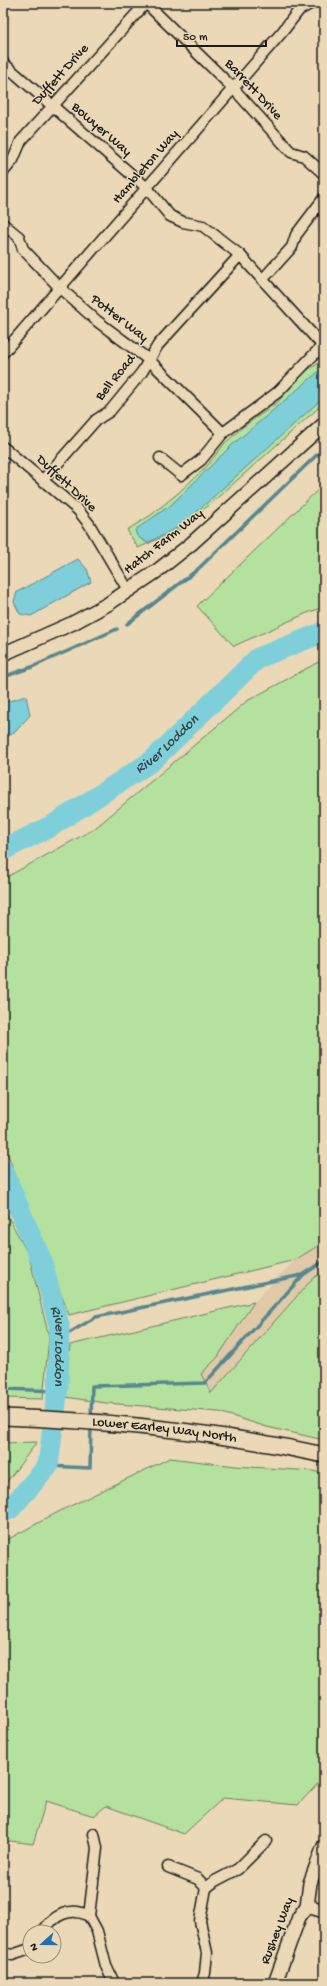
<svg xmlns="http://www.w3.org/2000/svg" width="327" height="1986" viewBox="0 0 327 1986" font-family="'Gochi Hand',sans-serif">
	<rect width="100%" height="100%" fill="#ebd8b6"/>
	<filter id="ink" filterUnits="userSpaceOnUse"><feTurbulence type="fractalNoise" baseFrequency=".025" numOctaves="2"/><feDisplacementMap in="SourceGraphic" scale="8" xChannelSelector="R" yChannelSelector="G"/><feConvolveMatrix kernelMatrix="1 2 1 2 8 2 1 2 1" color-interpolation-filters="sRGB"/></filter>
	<g filter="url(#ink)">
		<!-- built -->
		<path fill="#e0c9a8" d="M324 1242V1440L267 1427 219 1412 201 1374 217 1358 254 1302 295 1260Z"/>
		<!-- green -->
		<g fill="#b5e19f" stroke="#687e5e">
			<path d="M324 360V403L224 492 181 529 138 548 127 530 151 515 177 494 207 466 225 443 244 426 277 403 304 372Z"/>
			<path d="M324 484V607L307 613 234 646 197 606Z"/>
			<path d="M324 659V1242L295 1260 69 1315 3 1142V879L94 829 247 701Z"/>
			<path d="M3 1207 29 1256 49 1337 43 1399 3 1398Z"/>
			<path d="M324 1271V1440L267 1427 219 1412 106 1403 65 1397 70 1345 254 1302 217 1358 201 1374 211 1393 313 1278Z"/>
			<path d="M37 1442 3 1487V1443Z"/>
			<path d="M170 1458 235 1466 313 1471 324 1474 323 1778 298 1805 223 1798 184 1834 106 1806 94 1816 46 1801 33 1844 11 1841 3 1844V1542L62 1510Z"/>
		</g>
		<!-- water -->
		<g fill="#7fcfdb" stroke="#57878f">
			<path d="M324 367V397L181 526 147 543 137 536 135 530 171 505 232 445Z"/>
			<path d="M78 559 87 569 91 582 31 616 20 614 14 602 17 592Z"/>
			<path d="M26 696 30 715 16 731 3 740V703Z"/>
		</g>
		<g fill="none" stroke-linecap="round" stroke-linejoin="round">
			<!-- stream -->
			<g stroke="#57878f" stroke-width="3.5">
				<path d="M127 624 197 570 324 448"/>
				<path d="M3 677 32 667 117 629"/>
				<path d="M59 1339 96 1317 302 1275"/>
				<path d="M3 1389 57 1391"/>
				<path d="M91 1418 92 1386 205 1383 303 1275 324 1261"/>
				<path d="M48 1466 90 1468 91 1425"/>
			</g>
			<!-- river -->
			<g stroke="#7fcfdb" stroke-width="21">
				<path id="s1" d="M3 850 53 825 152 761 258 658 324 632"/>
				<path id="s2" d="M3 1171 42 1262 59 1325 58 1387 48 1466 10 1509 3 1512"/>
			</g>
			<defs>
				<g id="minor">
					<path d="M146 3 233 88 291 152 304 156 324 174"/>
					<path d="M3 63 147 188 170 216 183 222 203 226 240 255 322 345"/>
					<path d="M3 172 13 160 21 141 146 3"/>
					<path d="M3 224 19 237 23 249 60 288 97 321 149 360 223 433"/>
					<path d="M263 279 292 247 296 235 324 198"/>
					<path d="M3 353 283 31 299 10 312 3"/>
					<path d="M3 447 78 510 89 524 128 590"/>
					<path d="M160 458 181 475 201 460 223 433 278 392 324 344"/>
					<path d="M43 480 96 420 110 411 142 372 158 345 240 255"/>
					<path d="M94 1834 97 1848 89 1916 97 1931 106 1966 114 1983"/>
					<path d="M168 1867 198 1879 206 1888"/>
					<path d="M43 1932C53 1915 71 1906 89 1916"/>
					<path d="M3 1953 12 1955 30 1949"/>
					<path d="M202 1983 205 1973 207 1953 200 1921 206 1888 215 1881 238 1869 266 1841"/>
				</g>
				<g id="tertiary">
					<path d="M3 654 73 623 108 604 157 571 191 544 324 424"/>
					<path d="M307 1906 324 1911"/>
					<path d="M275 1983 299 1917 307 1906 310 1883 324 1846"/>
				</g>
				<g id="secondary">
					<path id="s3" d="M3 1417C111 1421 219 1432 324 1455"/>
				</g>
			</defs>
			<!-- minor casing -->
			<use href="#minor" stroke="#1c1c1c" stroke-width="13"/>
			<!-- tertiary casing -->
			<use href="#tertiary" stroke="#1c1c1c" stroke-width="16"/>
			<!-- secondary casing -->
			<use href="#secondary" stroke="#1c1c1c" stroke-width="18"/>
			<!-- minor -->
			<use href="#minor" stroke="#ebd8b6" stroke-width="10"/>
			<!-- tertiary -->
			<use href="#tertiary" stroke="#ebd8b6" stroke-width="13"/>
			<!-- secondary -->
			<use href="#secondary" stroke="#ebd8b6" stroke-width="15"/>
		</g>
	</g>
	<g text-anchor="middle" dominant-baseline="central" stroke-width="3" stroke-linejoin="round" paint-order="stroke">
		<!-- street labels -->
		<g font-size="14" fill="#1c1c1c" stroke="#ebd8b6">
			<text transform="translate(61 75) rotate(-48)">Duffett Drive</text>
			<text transform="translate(253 90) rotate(47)">Barrett Drive</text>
			<text transform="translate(101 130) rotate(41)">Bowyer Way</text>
			<text transform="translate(146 167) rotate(-49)">Hambleton Way</text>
			<text transform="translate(119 319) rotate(38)">Potter Way</text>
			<text transform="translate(116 378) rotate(-51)">Bell Road</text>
			<text transform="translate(66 484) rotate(43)">Duffett Drive</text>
			<text transform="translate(164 542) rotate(-38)">Hatch Farm Way</text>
			<text stroke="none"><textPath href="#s3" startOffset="162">Lower Earley Way North</textPath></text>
			<text transform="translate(278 1931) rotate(-69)">Rushey Way</text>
		</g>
		<!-- water labels -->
		<g font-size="15" font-style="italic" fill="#35494c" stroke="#ebd8b6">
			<text stroke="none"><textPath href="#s1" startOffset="196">River Loddon</textPath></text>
			<text stroke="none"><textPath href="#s2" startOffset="185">River Loddon</textPath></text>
		</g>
	</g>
	<!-- margin -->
	<rect width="327" height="1986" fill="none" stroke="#ebd8b6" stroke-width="16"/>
	<rect x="8" y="8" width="311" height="1970" fill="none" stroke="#1c1c1c" stroke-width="1.5" filter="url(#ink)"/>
	<!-- north arrow -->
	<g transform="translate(42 1944) rotate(249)"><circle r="19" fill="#ebd8b6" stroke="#988d78"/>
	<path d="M0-3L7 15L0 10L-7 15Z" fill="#1f6fb2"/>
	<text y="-6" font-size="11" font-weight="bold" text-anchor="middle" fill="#1c1c1c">N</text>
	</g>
	<!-- scale -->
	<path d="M177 40v6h89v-6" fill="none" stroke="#1c1c1c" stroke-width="2"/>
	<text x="183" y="40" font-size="12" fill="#1c1c1c" stroke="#ebd8b6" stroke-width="3" paint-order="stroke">50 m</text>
</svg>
